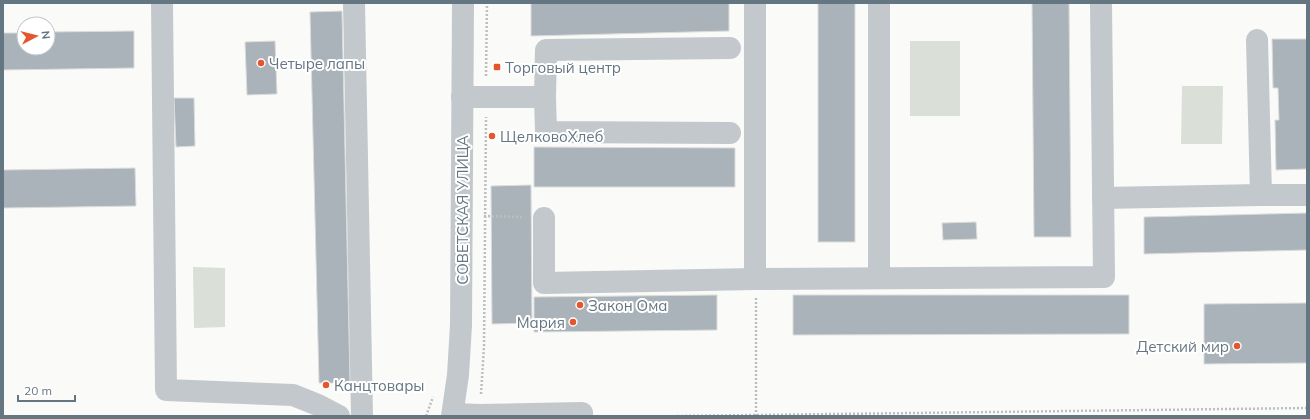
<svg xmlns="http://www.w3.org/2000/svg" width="1310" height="419" viewBox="0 0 1310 419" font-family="Mulish,sans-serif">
	<rect width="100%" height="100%" fill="#fafaf8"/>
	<!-- green -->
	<g fill="#dadfd7">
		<rect x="910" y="41" width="50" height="75"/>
		<path d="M1182 86H1223L1222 144H1181Z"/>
		<path d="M193 267 225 268V327L194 328Z"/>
	</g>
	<!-- building -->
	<g fill="#aab3b9" stroke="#dcdcda">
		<path d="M531 3H729V31L531 36Z"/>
		<rect x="818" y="3" width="37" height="239"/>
		<path d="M1032 3H1069L1071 237H1034Z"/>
		<path d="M342 11 350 383H319L310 12Z"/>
		<path d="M134 31V68L3 70V33H24V48H48V32Z"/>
		<path d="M1272 39H1307V169L1276 170 1275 120H1279L1278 88H1273Z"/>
		<path d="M275 41 277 94 247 95 245 42Z"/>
		<path d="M174 98H194L195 146 176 147Z"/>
		<path d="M534 147 735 148V187H534Z"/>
		<path d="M135 168 136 206 3 208V170Z"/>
		<path d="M531 185 532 323 492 324 491 186Z"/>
		<path d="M1307 213V250L1144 254V217Z"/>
		<path d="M976 222 977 239 943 240 942 223Z"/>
		<path d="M717 295V330L534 332V297Z"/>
		<path d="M793 295H1129V334L793 335Z"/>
		<path d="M1307 303V363L1204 364V304Z"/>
	</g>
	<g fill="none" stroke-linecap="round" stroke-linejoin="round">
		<!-- path -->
		<g stroke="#bbbfc2" stroke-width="2.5" stroke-dasharray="2 2" stroke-linecap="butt">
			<path d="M486 76 487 3"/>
			<path d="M484 216 524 217"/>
			<path d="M756 298V415"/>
			<path d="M481 394 484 346 486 117"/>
			<path d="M426 416 433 397"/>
			<path d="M677 416 1307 408"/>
		</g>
		<!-- minor -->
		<g stroke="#c3c8cc" stroke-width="22">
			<path d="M162 3 166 390 293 395 318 405 339 416"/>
			<path d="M354 3 362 416"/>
			<path d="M755 3V279L1104 277 1101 3"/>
			<path d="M879 3V278"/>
			<path d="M462 97H545L546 132 730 133"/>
			<path d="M545 97 546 50 730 48"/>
			<path d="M1261 195H1307"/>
			<path d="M1103 198 1261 195 1257 40"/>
			<path d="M544 218V283L755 279"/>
			<path d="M453 414 480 415 582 413V416"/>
			<path d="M452 416 458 375 461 325 463 3"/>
		</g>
	</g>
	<!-- markers -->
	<g fill="#e4572e" stroke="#fff" stroke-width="1.5">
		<circle cx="261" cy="63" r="4"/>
		<rect x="493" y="63" width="8" height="8" rx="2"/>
		<circle cx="492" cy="136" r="4"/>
		<circle cx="580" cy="305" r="4"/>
		<circle cx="573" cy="322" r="4"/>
		<circle cx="1237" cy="346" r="4"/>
		<circle cx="326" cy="385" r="4"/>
	</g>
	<g text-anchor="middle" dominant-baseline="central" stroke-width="4" stroke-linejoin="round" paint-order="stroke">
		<!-- poi labels -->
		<g font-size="15" fill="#657683" stroke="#fff" text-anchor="start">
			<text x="269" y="63">Четыре лапы</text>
			<text x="505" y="67">Торговый центр</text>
			<text x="500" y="136">ЩелковоХлеб</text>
			<text x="588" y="305">Закон Ома</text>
			<text x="565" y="322" text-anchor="end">Мария</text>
			<text x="1229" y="346" text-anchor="end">Детский мир</text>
			<text x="334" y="385">Канцтовары</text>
		</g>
		<!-- street labels -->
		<g font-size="15" fill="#657683" stroke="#fff">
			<text transform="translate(462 210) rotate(-90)">СОВЕТСКАЯ УЛИЦА</text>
		</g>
	</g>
	<!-- border -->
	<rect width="1310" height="419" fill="none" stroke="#657683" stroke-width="8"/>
	<!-- north arrow -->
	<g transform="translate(36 36) rotate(83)"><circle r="19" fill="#ffffff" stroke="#c1c8cd"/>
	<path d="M0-3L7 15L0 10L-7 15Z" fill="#e4572e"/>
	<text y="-6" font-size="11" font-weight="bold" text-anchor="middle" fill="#657683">N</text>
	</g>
	<!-- scale -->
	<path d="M18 395v6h57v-6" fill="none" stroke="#657683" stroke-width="2"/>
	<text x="24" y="395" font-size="12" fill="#657683" stroke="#ffffff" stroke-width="3" paint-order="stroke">20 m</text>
</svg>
